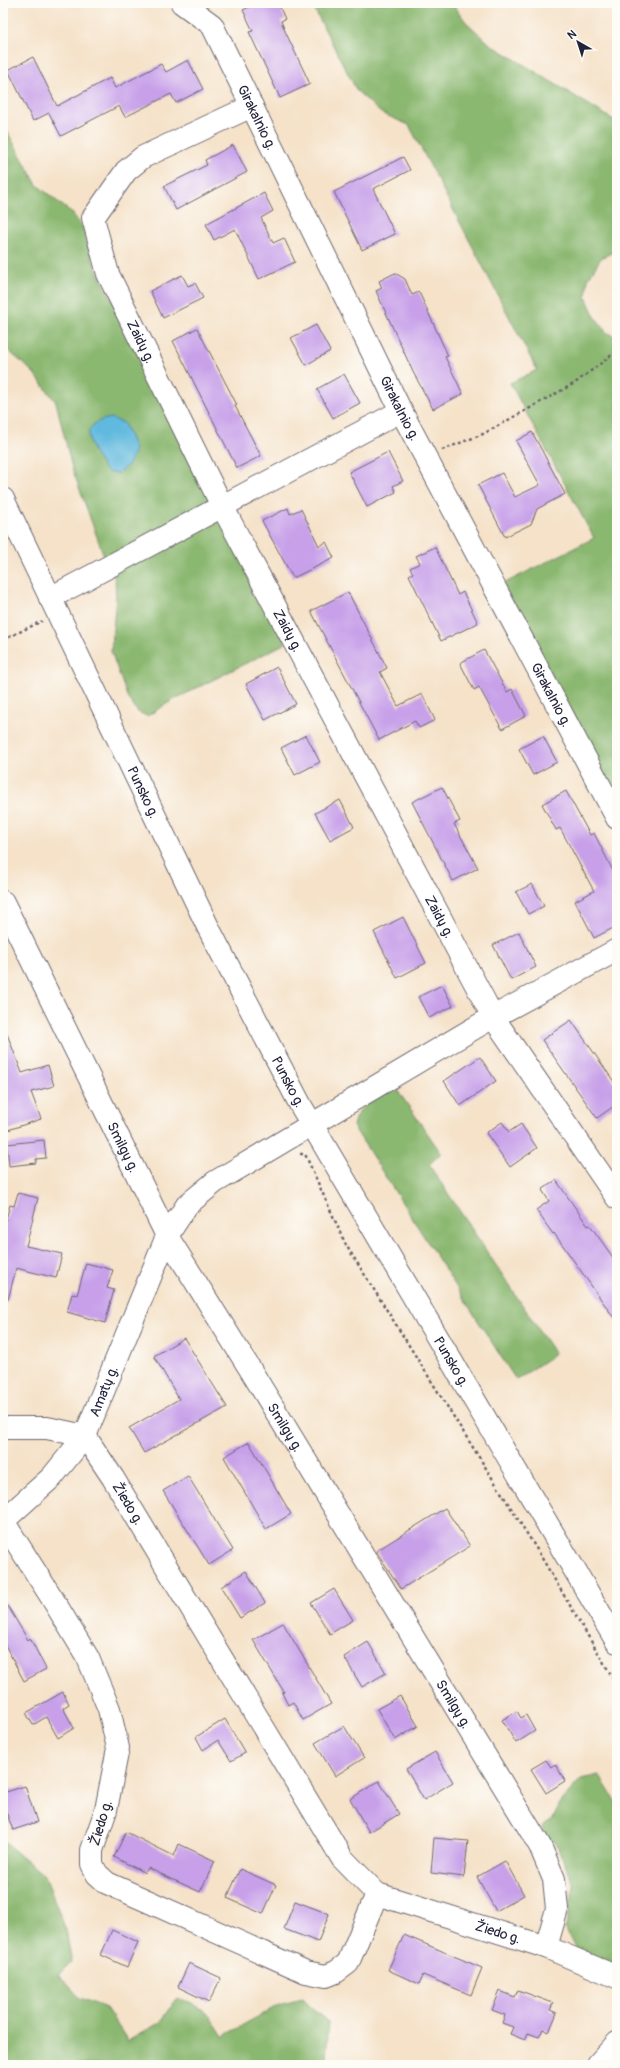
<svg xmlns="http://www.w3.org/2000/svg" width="620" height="2068" viewBox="0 0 620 2068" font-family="Pangolin,sans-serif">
	<rect width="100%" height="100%" fill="#fdfcf7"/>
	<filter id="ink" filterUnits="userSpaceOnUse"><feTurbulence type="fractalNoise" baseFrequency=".025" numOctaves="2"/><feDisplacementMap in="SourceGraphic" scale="8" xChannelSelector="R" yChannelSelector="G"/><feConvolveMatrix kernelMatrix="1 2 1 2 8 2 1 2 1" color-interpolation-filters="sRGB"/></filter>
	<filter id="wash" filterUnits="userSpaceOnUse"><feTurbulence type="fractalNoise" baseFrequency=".012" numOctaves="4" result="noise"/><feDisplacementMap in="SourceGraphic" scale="16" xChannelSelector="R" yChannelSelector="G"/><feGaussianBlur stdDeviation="0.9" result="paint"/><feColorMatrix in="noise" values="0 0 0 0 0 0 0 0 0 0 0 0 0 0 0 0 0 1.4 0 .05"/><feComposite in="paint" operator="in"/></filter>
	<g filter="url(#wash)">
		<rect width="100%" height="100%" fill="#f5e2c9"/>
		<!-- forest -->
		<g fill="#8bb871" stroke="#566d56">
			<path d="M311 3H452L466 22 490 44 617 122V250L601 258 588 279 586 297 594 315 606 332 617 337V799L503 584 594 538 510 383 537 370 409 125 381 113 357 91Z"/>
			<path d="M3 124 37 185 73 214 83 228 94 264 286 643 173 700 147 716 138 712 128 699 111 651 116 596 115 579 104 556 72 468 56 402 33 372 3 346Z"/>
			<path d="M396 1088 441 1153 429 1165 555 1354 516 1380 353 1126C357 1104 378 1098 396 1088Z"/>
			<path d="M599 1775 617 1804V1965L582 1955 565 1930 574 1886 555 1841 545 1843 542 1826 553 1819 561 1801 581 1779Z"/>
			<path d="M3 1841 45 1876 66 1930 72 1963 58 1974 80 1998 106 2008 128 2041 161 2022 178 1997 207 2012 223 2036 279 2005 302 1999 329 2023 326 2057 321 2065H3Z"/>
		</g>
		<!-- water -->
		<path fill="#60b9de" stroke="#416e8c" d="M111 418 124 423 135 449 130 463 119 473 107 472C99 462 78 433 96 423 100 420 106 419 111 418Z"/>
		<g id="blocks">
			<!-- building -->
			<g fill="#c7a0e9">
				<path d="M258 3H278L285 19 281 21 285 31 310 84 280 98 249 32 253 31 243 10Z"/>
				<path d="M33 57 57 106 110 78 115 88 161 64 166 72 188 60 203 89 176 103 171 94 125 117 119 106 61 136 49 113 33 121 8 70Z"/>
				<path d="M233 145 247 172 176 210 164 186 207 165 205 160Z"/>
				<path d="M403 157 410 170 373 189 395 234 362 250 334 192Z"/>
				<path d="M264 193 273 211 261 218 273 243 284 238 295 262 259 279 235 229 214 240 206 224Z"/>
				<path d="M395 273 405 279 412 295 419 292 448 356 445 357 463 394 433 409 413 372 376 291 382 288 379 281Z"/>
				<path d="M182 275 188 286 195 283 203 298 163 318 150 291Z"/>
				<path d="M316 325 330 351 306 365 291 338Z"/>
				<path d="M197 328 237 405 235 406 261 456 237 468 173 341Z"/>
				<path d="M344 374 360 403 333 418 317 389Z"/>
				<path d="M532 432 565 494 537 509 531 524 505 537 478 485 502 473 515 497 540 485 516 441Z"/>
				<path d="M388 452 403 481 393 486 396 492 367 507 349 472Z"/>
				<path d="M288 508 290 514 301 509 319 546 326 542 334 558 293 578 262 521Z"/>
				<path d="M435 547 458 595 463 592 478 623 441 641 409 575 413 573 410 568 420 563 416 556Z"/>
				<path d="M348 592 387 668 380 672 398 706 422 694 435 720 419 728 415 721 379 740 311 611Z"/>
				<path d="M484 650 507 692 512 689 526 716 502 729 479 687 474 690 460 663Z"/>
				<path d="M277 667 296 704 265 720 246 684Z"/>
				<path d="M306 735 320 762 295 775 281 748Z"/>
				<path d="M543 736 557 762 533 775 519 749Z"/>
				<path d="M442 787 460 821 454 824 478 868 453 881 412 802Z"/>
				<path d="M566 791 590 835 594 833 617 879V926L594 938 575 901 594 891 560 828 556 830 542 804Z"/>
				<path d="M340 800 354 827 330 840 315 813Z"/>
				<path d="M532 884 544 906 528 914 516 892Z"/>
				<path d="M403 917 426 963 397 978 374 932Z"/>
				<path d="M519 932 536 967 511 980 493 945Z"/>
				<path d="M442 985 453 1006 429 1018 418 997Z"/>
				<path d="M571 1020 617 1086V1104L597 1118 542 1040Z"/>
				<path d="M4 1026 22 1073 48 1065 54 1086 31 1092 41 1119 8 1130 3 1117Z"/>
				<path d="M480 1057 496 1081 460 1106 444 1081Z"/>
				<path d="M502 1122 509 1132 521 1124 537 1148 510 1167 486 1133Z"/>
				<path d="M44 1140 46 1158 36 1159V1163L9 1166 7 1144Z"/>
				<path d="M556 1180 588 1226 590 1225 617 1263V1322L554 1233 553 1234 536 1210 549 1201 542 1190Z"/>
				<path d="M18 1193 38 1198 26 1246 62 1254 56 1278 16 1268 8 1300 3 1299V1230L10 1205 14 1206Z"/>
				<path d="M86 1263 113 1270 107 1288 114 1290 105 1323 67 1312 72 1294 77 1295Z"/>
				<path d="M184 1338 227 1407 144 1453 129 1428 179 1399 154 1356Z"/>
				<path d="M249 1442 291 1514 266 1529 224 1457Z"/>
				<path d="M188 1476 233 1550 209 1565 163 1491Z"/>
				<path d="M445 1508 470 1546 401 1589 376 1551Z"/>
				<path d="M246 1571 265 1603 240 1618 221 1587Z"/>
				<path d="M334 1589 353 1620 330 1634 311 1603Z"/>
				<path d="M3 1598 28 1640 30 1638 46 1669 24 1681 3 1641Z"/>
				<path d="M283 1623 331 1704 303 1720 293 1702 288 1705 282 1693 284 1692 253 1640Z"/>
				<path d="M368 1642 386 1673 362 1687 344 1657Z"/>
				<path d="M63 1692 69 1704 63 1708 74 1728 58 1738 46 1717 33 1725 26 1713Z"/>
				<path d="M400 1696 418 1726 395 1740 377 1709Z"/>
				<path d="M517 1711 521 1718 526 1715 535 1731 516 1743 502 1720Z"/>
				<path d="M225 1719 245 1753 231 1761 218 1740 203 1750 196 1737Z"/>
				<path d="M344 1726 364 1758 335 1776 315 1743Z"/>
				<path d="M435 1752 453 1782 424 1800 406 1769Z"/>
				<path d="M546 1760 551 1767 555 1764 565 1781 546 1793 531 1769Z"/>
				<path d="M379 1781 399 1814 369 1832 350 1799Z"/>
				<path d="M25 1786 37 1822 13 1830 3 1804V1793Z"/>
				<path d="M126 1832 174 1856 179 1844 215 1861 200 1892 148 1868 145 1873 114 1857Z"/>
				<path d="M434 1838 468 1841 464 1877 431 1873Z"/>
				<path d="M505 1861 524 1895 496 1911 477 1877Z"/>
				<path d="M240 1869 276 1885 263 1914 227 1898Z"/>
				<path d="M295 1901 329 1914 318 1942 284 1929Z"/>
				<path d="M112 1930 138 1942 127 1967 101 1955Z"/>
				<path d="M404 1935 482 1968 471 1995 423 1975 419 1984 388 1970Z"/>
				<path d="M189 1963 221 1978 209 2002 178 1987Z"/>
				<path d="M518 1990 553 2003 550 2010 557 2013 549 2032 543 2029 539 2037 528 2033 525 2040 510 2034 513 2027 502 2023 505 2015 492 2010 500 1991 515 1997Z"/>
			</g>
		</g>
	</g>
	<g filter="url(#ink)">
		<use href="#blocks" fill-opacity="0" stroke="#6c656d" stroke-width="1"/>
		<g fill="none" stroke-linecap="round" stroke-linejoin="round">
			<defs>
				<g id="minor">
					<path id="s1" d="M182 3 212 25 401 411 617 818"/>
					<path id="s2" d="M252 106 143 157 126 171 93 218 108 274 222 506 493 1017 617 1198"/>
					<path d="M50 598 401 411"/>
					<path id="s3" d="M3 902 167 1236 250 1369 540 1846 554 1879 557 1909 546 1947"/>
					<path id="s4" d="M3 1428H47L85 1436 113 1478 342 1858 377 1894 546 1947 617 1977"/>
					<path id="s5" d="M3 1521 52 1477 85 1436 167 1236 187 1205 215 1182 493 1017 617 950"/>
					<path d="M3 1521 52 1598 88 1658 109 1709 118 1748 106 1810 92 1850V1864L97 1874 107 1883 306 1972 326 1976 336 1972 348 1963 377 1894"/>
					<path d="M598 2064 617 2043"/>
				</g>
				<g id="major">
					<path id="s6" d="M3 499 209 929 301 1106 617 1642"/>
				</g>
			</defs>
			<!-- minor casing -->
			<use href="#minor" stroke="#6c656d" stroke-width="24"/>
			<!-- major casing -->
			<use href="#major" stroke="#6c656d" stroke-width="24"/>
			<!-- path -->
			<g stroke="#6c656d" stroke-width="2.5" stroke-dasharray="3 3" stroke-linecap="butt">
				<path d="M442 450 483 434 575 383 617 351"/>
				<path d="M3 640 42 621"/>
				<path d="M300 1154H305L346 1245 536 1548 617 1685"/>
			</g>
			<!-- minor -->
			<use href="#minor" stroke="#fff" stroke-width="22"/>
			<!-- major -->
			<use href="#major" stroke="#fff" stroke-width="22"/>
		</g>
	</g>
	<g text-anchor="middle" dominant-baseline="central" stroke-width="4" stroke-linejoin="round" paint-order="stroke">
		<!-- street labels -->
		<g font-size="14" fill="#22223b" stroke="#fdfcf7">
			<text stroke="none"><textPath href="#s1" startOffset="140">Girakalnio g.</textPath></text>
			<text stroke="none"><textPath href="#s2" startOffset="333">Zaidų g.</textPath></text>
			<text stroke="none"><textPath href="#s1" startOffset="464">Girakalnio g.</textPath></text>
			<text stroke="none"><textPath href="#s2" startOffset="657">Zaidų g.</textPath></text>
			<text stroke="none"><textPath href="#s1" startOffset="788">Girakalnio g.</textPath></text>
			<text stroke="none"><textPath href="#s6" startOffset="325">Punsko g.</textPath></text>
			<text stroke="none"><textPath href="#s2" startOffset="981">Zaidų g.</textPath></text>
			<text stroke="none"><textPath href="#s6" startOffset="649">Punsko g.</textPath></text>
			<text stroke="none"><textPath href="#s3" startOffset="273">Smilgų g.</textPath></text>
			<text stroke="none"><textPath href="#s6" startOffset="973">Punsko g.</textPath></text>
			<text stroke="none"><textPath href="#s5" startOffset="167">Amatų g.</textPath></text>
			<text stroke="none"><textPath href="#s3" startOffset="597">Smilgų g.</textPath></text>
			<text stroke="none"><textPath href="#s4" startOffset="163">Žiedo g.</textPath></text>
			<text stroke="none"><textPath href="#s3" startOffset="921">Smilgų g.</textPath></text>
			<text transform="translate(101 1823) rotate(-73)">Žiedo g.</text>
			<text stroke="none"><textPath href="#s4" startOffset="754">Žiedo g.</textPath></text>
		</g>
	</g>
	<!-- margin -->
	<rect width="620" height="2068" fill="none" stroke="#fdfcf7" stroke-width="16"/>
	<!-- north arrow -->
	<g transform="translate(578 42) rotate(321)" stroke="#fdfcf7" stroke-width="3" paint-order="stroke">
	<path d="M0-3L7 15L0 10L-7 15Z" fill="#22223b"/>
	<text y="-6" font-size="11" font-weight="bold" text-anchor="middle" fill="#22223b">N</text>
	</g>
</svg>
